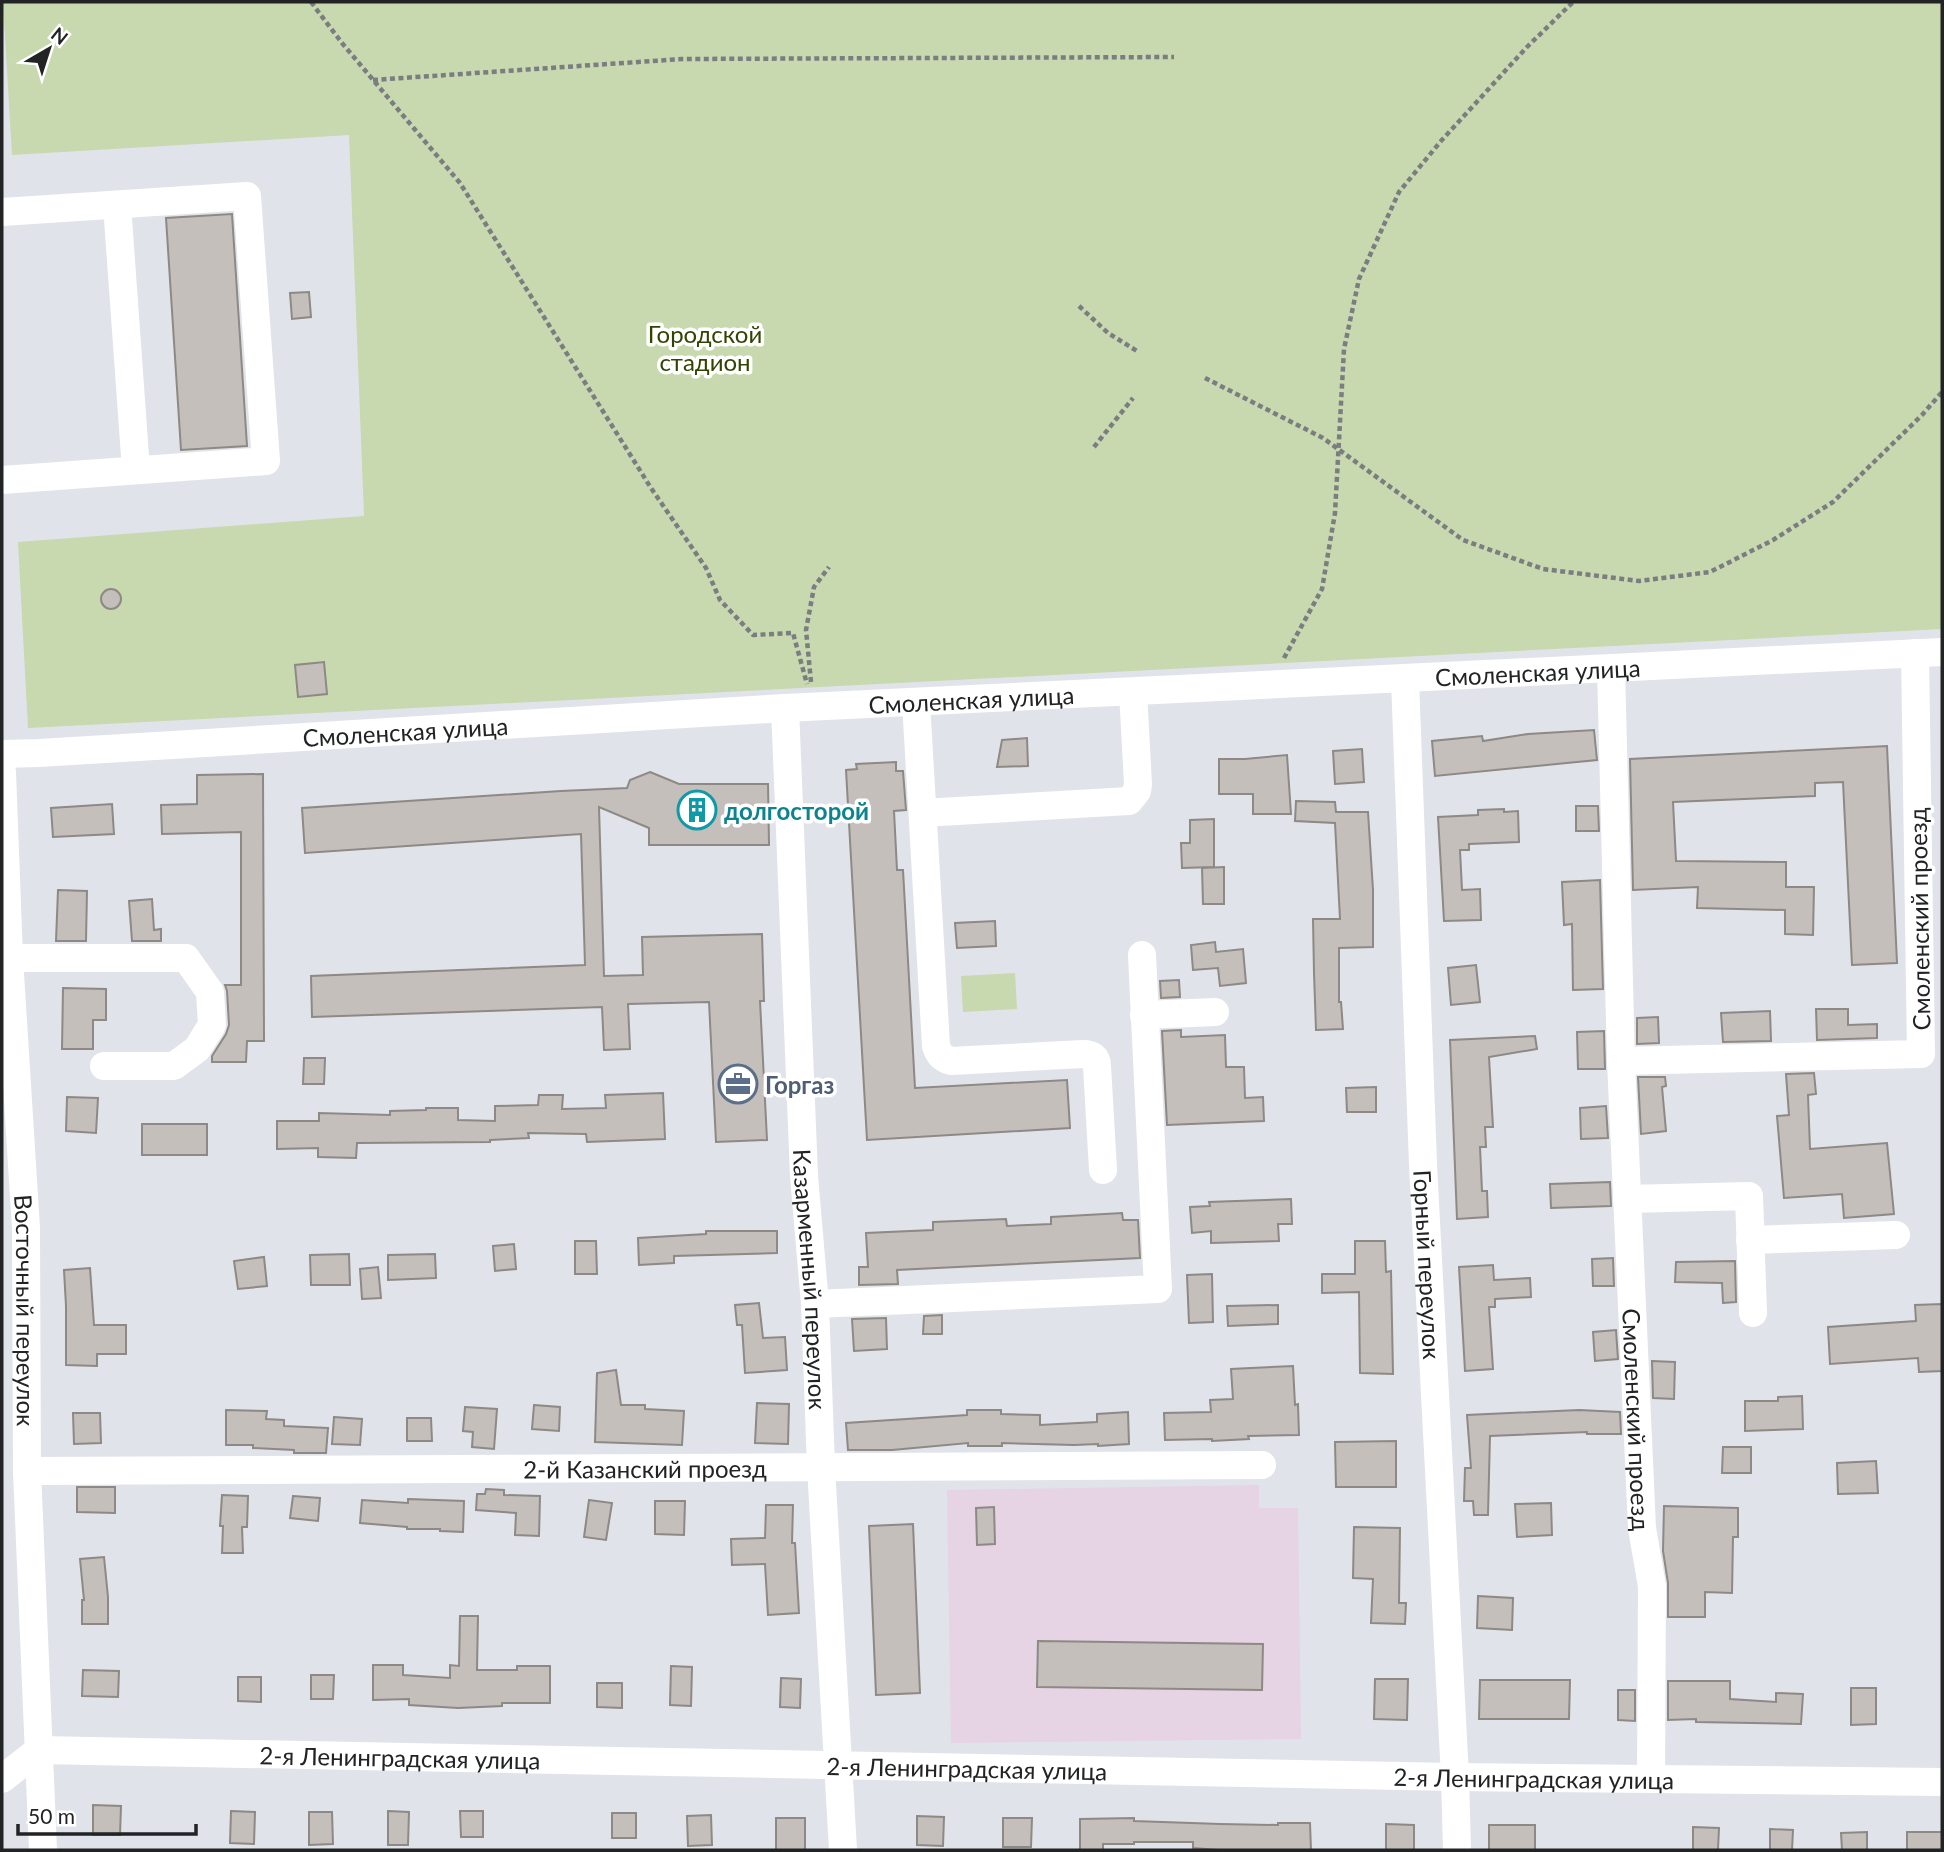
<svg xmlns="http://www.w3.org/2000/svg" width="1944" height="1852" viewBox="0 0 1944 1852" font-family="Lato,sans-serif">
	<rect width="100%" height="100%" fill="#e1e3ea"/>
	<!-- education -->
	<path fill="#e6d3e4" d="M1259 1485V1508H1298L1301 1739 951 1743 947 1490Z"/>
	<!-- green -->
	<g fill="#c8d8af">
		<path d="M3 2H1942V629L28 728 18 542 364 516 349 135 12 155Z"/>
		<path d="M1015 973 1017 1009 963 1012 961 976Z"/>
	</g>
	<!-- building -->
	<g fill="#c5bfbb" stroke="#8d8984" stroke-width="2">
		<path d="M232 214 247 446 181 450 166 218Z"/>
		<path d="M309 292 311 317 292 319 290 293Z"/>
		<circle cx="111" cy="599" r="10"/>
		<path d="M324 662 327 694 298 697 295 665Z"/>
		<path d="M1594 730 1597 760 1435 776 1432 741 1482 736 1483 741 1528 734Z"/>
		<path d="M1027 738 1028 766 997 767 1002 740Z"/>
		<path d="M1887 746 1897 963 1852 965 1843 782 1815 783V796L1673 802 1676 861 1786 862V887H1814L1813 935 1785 934V910L1697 908 1698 887 1633 890 1630 759Z"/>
		<path d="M1362 749 1364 782 1335 784 1333 751Z"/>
		<path d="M1287 755 1291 814H1253V794H1219V759H1245Z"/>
		<path d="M896 762V771H903L906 810 894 811 897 870H903L915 1088 1067 1080 1070 1128 867 1140 846 770 857 769 856 764Z"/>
		<path d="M650 772 679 784H768L769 845H649V828L599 807 604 976 643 975 642 937 762 934 764 1001H760L767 1140 716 1142 709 1002 628 1004 630 1049 604 1050 602 1007 312 1017 311 976 585 965 581 834 305 853 302 808 561 791 627 788 630 780Z"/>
		<path d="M263 774 264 1041H247L246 1062H212V1056L226 1034 229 1025 227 991 225 985H241V832L162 834 161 805 197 804V775Z"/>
		<path d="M1296 801 1335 802 1336 812H1368L1373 890V947L1339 948V1002H1341L1343 1029 1316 1030 1314 973 1313 919H1340L1335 823 1295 821Z"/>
		<path d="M112 804 114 834 53 837 51 808Z"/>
		<path d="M1576 806H1598L1599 831H1576Z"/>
		<path d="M1504 809V812L1518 811 1519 842 1469 844V850H1460L1462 890 1480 889 1481 920 1444 921 1438 817 1478 815V810Z"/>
		<path d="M1214 819V867L1182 868 1181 843H1190V820Z"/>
		<path d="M1224 867V904H1203L1202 868Z"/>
		<path d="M1600 880 1603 989 1573 990 1572 924 1564 925 1562 882Z"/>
		<path d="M58 890 87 891 86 941H56Z"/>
		<path d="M152 899 154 930 161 929V941H132L129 901Z"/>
		<path d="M995 921 996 946 957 948 955 923Z"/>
		<path d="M1215 942 1216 952 1243 949 1246 983 1220 986 1218 968 1193 970 1191 945Z"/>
		<path d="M1476 965 1480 1002 1451 1005 1448 968Z"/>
		<path d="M1179 980 1180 997 1161 998 1160 981Z"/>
		<path d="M63 988 106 989V1020H93V1049H62Z"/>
		<path d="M1816 1009H1848V1025L1877 1024V1038L1817 1040Z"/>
		<path d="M1770 1011 1771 1041 1723 1042 1721 1013Z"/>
		<path d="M1658 1017 1659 1043 1637 1044V1018Z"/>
		<path d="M1181 1030V1037L1225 1035 1226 1067H1244L1245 1098 1263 1097 1264 1121 1167 1125 1162 1031Z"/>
		<path d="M1604 1031 1605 1069H1578L1577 1032Z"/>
		<path d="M1535 1036 1537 1049 1489 1057 1493 1127H1485L1486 1147H1480L1482 1191H1487L1488 1217 1457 1219 1450 1040Z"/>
		<path d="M304 1058H325L324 1084H303Z"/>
		<path d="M1814 1073 1816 1094 1808 1095 1810 1149 1887 1143 1894 1214 1844 1218 1842 1194 1784 1198 1777 1116 1789 1115 1786 1074Z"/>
		<path d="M1638 1077H1665L1666 1086 1662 1087 1666 1131 1641 1134Z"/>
		<path d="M1376 1087V1112H1347L1346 1088Z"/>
		<path d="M663 1093 665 1139 587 1142 586 1134 528 1133 529 1138 490 1140V1142L357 1143 356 1158 318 1157V1148L277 1149V1121H319V1113L390 1115V1111L426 1110V1108H458V1120L495 1121V1106L538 1105 539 1095H563L562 1109 606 1108 605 1095Z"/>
		<path d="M67 1097 98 1098 96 1133 66 1131Z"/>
		<path d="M1606 1106 1608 1138 1581 1139 1580 1108Z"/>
		<rect x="142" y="1124" width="65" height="31"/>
		<path d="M1610 1182 1611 1206 1551 1208 1550 1184Z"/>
		<path d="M1291 1199 1292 1224H1278L1279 1241 1211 1243V1231L1192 1233 1190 1207 1210 1206 1209 1202Z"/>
		<path d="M1122 1213 1123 1220H1138L1140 1258 897 1270 898 1284 859 1285V1267H868L866 1233 933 1230V1222L1006 1219 1007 1226 1051 1224V1217Z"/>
		<path d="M706 1231H777V1253L674 1256V1263L639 1265 638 1238 706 1234Z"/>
		<path d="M575 1241H596L597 1274H575Z"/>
		<path d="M1355 1241H1385L1386 1272 1391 1271 1393 1374 1360 1373 1359 1292 1322 1293V1274H1355Z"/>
		<path d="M514 1244 516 1269 495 1271 493 1246Z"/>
		<path d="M349 1254 350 1285H311L310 1255Z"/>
		<path d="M435 1254 436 1278 388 1280V1255Z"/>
		<path d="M264 1257 267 1286 238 1289 234 1261Z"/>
		<path d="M1613 1258 1614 1286H1593L1592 1259Z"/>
		<path d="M1735 1261 1736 1302 1723 1303 1722 1283 1675 1282 1676 1262Z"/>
		<path d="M1493 1265 1494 1280 1530 1278 1531 1297 1495 1299V1307H1489L1493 1369 1465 1371 1459 1267Z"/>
		<path d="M378 1267 381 1298 362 1299 360 1269Z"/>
		<path d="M90 1268 94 1325H126V1354H97V1366L66 1365V1306L64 1270Z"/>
		<path d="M1212 1274 1213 1322 1189 1323 1187 1275Z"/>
		<path d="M759 1303 763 1338 785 1337 787 1370 745 1373 742 1325H737L735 1305Z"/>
		<path d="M1942 1304V1371L1919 1372 1918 1358 1830 1364 1828 1327 1916 1321 1915 1305Z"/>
		<path d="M1278 1305V1324L1228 1326 1227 1306Z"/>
		<path d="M942 1315V1334H923L924 1316Z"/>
		<path d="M886 1318 887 1349 854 1351 852 1319Z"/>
		<path d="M1616 1330 1618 1359 1595 1361 1593 1332Z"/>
		<path d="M1652 1361 1675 1362 1674 1399 1653 1398Z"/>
		<path d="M1293 1366 1295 1405 1298 1404 1299 1435 1248 1436 1249 1439 1212 1441V1439L1165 1440 1164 1413 1211 1412 1210 1400 1233 1399 1231 1369Z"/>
		<path d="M616 1370 621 1405H645V1409L684 1411 682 1445 595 1442 597 1373Z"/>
		<path d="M1802 1396 1803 1429 1745 1431V1401H1778V1397Z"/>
		<path d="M757 1403 789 1404 788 1444 755 1443Z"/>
		<path d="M534 1405 560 1407 559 1431 532 1429Z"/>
		<path d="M465 1407 497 1409 494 1449 472 1447 473 1432 463 1431Z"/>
		<path d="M226 1410 267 1411 266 1419 284 1420V1426L328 1428 326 1453H294V1450L253 1448V1445H226Z"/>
		<path d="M967 1410H1001V1414L1040 1415V1425L1097 1422V1414L1128 1412 1129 1444 1098 1446V1444L1074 1445 1002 1443V1446H968V1443L892 1450H848L846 1423 967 1415Z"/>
		<path d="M1579 1410 1620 1412 1621 1434H1587V1432L1490 1436 1488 1515H1474L1473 1501H1464L1465 1468H1471L1467 1415Z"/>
		<path d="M73 1413H100L101 1443 74 1444Z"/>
		<path d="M334 1417 362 1419 360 1445 332 1444Z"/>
		<path d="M407 1418H431L432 1441H407Z"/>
		<path d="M1396 1441V1487H1336L1335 1442Z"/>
		<path d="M1723 1447H1751V1473H1722Z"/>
		<path d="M1876 1461 1878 1493 1838 1494 1837 1463Z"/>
		<path d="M77 1487H115V1513L77 1512Z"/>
		<path d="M486 1489 504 1490V1495L540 1496 539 1536 515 1535 516 1513 476 1510 477 1494H485Z"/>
		<path d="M222 1495 248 1496 247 1527H242L243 1553H222L223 1526H220Z"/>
		<path d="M293 1496 320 1498 318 1521 290 1518Z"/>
		<path d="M408 1499 464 1501 463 1532 440 1531V1529H407V1527L360 1523 362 1500 408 1503Z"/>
		<path d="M589 1500 612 1503 606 1540 584 1537Z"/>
		<path d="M655 1501H685L684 1535 655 1534Z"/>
		<path d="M1551 1503 1552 1535 1517 1537 1515 1504Z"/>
		<path d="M766 1505H793L792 1543H795L799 1613 768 1615 765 1564 732 1565 731 1539 765 1538Z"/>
		<path d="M1664 1506 1738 1508V1537H1733L1732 1593 1705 1592V1617H1668V1583L1663 1551Z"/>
		<path d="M994 1507 995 1544 977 1545 976 1508Z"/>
		<path d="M913 1524 920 1693 876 1695 869 1526Z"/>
		<path d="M1354 1527 1400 1528 1399 1603H1406L1405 1624 1371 1623 1373 1579 1353 1578Z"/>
		<path d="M104 1557 108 1597V1624H82V1600H84L80 1559Z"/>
		<path d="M1478 1596 1513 1598 1512 1630 1477 1628Z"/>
		<path d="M460 1616H478L477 1670H517V1666H550V1703H502V1706L458 1708 409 1705V1699L373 1700V1665H403V1675L450 1678V1665L459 1666Z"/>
		<path d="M1038 1641 1263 1644 1262 1690 1037 1687Z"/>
		<path d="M671 1666 692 1667 691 1706 670 1705Z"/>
		<path d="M83 1670 119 1671 118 1697 82 1696Z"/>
		<path d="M311 1675H334L333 1699H311Z"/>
		<path d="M238 1677H261V1702L238 1701Z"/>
		<path d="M781 1678 801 1679 800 1708 780 1707Z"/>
		<path d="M1375 1679H1408L1407 1720 1374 1719Z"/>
		<path d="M1480 1680H1570L1569 1719H1479Z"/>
		<path d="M1668 1681H1730V1699L1776 1702V1693L1803 1694 1801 1724 1696 1722V1719L1668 1720Z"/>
		<path d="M597 1683H622V1708L597 1707Z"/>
		<path d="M1851 1688H1876V1724L1851 1725Z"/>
		<path d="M1618 1690H1635V1721L1618 1720Z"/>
		<path d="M93 1805 121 1806 120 1835H93Z"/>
		<path d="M231 1811 255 1812 254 1844 230 1843Z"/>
		<path d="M388 1811 409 1812 408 1845H388Z"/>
		<path d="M460 1811H483V1837H461Z"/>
		<path d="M309 1812H332L333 1844 309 1845Z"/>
		<rect x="612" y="1813" width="24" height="25"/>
		<path d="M711 1815 712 1845 688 1846 687 1816Z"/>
		<path d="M917 1816 944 1817 943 1846 917 1845Z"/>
		<rect x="776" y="1818" width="29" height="32"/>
		<path d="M1003 1818H1032L1031 1847H1003Z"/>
		<path d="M1134 1818V1821L1220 1824 1278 1825V1823H1310L1311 1850H1219L1193 1848V1842H1134V1844H1103V1850H1080V1819Z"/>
		<path d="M1386 1824 1414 1825V1850H1386Z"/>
		<rect x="1489" y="1825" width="46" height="25"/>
		<path d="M1693 1827 1719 1828 1718 1850H1693Z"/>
		<path d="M1770 1829 1793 1830 1792 1850H1770Z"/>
		<path d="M1867 1832V1850H1842L1841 1833Z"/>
		<rect x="1907" y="1832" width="35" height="18"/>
	</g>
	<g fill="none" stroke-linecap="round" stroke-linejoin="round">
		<!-- path -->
		<g stroke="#7b7d81" stroke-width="4.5" stroke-dasharray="5 3.5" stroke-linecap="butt">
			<path d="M311 2 342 43 460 183 651 488 706 568 720 600 753 635 793 633 807 684"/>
			<path d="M373 80 682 59 1174 57"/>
			<path d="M1079 306 1108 333 1137 351"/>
			<path d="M1205 378 1323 438 1463 540 1543 569 1639 581 1710 572 1773 540 1833 502 1922 415 1942 392"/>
			<path d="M1094 447 1133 398"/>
			<path d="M1284 658 1322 589 1335 513 1344 349 1359 279 1399 192 1441 141 1527 47 1573 2"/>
			<path d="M811 682 806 630 814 587 829 567"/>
		</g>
		<!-- minor -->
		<g stroke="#fff" stroke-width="28">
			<path d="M117 205 136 470"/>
			<path d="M2 212 247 196 266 461 2 480"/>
			<path id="s1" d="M1611 668 1621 1061 1642 1528 1652 1586 1651 1779"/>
			<path id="s2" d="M1405 679 1423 1164 1455 1777 1457 1850"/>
			<path d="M916 702 936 1046C939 1055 942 1058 951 1061L1083 1054C1092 1054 1097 1057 1097 1066L1103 1170"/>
			<path id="s3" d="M785 708 804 1176 815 1304 821 1467 843 1850"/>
			<path id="s4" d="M2 754 39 753 785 708 1942 652"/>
			<path id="s5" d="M2 772 9 958 26 1228 27 1471 43 1850"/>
			<path d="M923 813 1129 801 1137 791 1138 784 1133 692"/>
			<path d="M9 958H186L210 992 212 1025 197 1049 174 1066H104"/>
			<path d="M1144 1015 1215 1012"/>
			<path d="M1621 1061 1921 1054 1915 653"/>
			<path d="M1627 1199 1749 1196 1753 1313"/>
			<path d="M1750 1240 1896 1235"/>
			<path d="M815 1304 1158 1289 1142 955"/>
			<path id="s6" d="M27 1471 1262 1465"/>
			<path id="s7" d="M2 1779 39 1750 1455 1777 1942 1782"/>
		</g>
	</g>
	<!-- icons -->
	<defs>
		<symbol id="building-ring" viewBox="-11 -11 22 22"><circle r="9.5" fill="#fff" stroke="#0f9aa8" stroke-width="1.5"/><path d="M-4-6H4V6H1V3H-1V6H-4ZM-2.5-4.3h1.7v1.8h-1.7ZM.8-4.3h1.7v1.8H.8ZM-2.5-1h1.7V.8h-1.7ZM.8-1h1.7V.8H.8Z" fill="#0f9aa8"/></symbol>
		<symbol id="office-ring" viewBox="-11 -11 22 22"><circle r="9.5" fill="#fff" stroke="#5c6f8a" stroke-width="1.5"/><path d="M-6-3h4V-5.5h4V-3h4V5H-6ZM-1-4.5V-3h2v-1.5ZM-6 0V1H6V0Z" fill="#5c6f8a"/></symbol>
	</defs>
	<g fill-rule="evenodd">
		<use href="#building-ring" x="675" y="788" width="44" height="44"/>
		<use href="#office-ring" x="716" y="1062" width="44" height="44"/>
	</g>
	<g text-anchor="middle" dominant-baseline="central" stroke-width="7" stroke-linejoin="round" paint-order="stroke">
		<!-- park labels -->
		<g font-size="24" fill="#324402" stroke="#fff">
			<text x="705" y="333">Городской<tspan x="705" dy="28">стадион</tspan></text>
		</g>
		<!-- street labels -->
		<g font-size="24" fill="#222325" stroke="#fff">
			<text stroke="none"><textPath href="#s4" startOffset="1538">Смоленская улица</textPath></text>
			<text stroke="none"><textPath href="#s4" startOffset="971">Смоленская улица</textPath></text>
			<text stroke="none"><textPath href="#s4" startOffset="404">Смоленская улица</textPath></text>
			<text transform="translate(1919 919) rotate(-91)">Смоленский проезд</text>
			<text stroke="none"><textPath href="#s2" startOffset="586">Горный переулок</textPath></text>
			<text stroke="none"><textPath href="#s3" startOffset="572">Казарменный переулок</textPath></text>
			<text stroke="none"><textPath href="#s5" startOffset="539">Восточный переулок</textPath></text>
			<text stroke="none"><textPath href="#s1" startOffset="752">Смоленский проезд</textPath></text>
			<text stroke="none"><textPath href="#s6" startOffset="618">2-й Казанский проезд</textPath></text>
			<text stroke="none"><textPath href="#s7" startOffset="408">2-я Ленинградская улица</textPath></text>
			<text stroke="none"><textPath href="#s7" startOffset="975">2-я Ленинградская улица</textPath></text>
			<text stroke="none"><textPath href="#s7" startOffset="1542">2-я Ленинградская улица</textPath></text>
		</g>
		<!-- culture labels -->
		<g font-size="24" font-weight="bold" fill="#0d838f" stroke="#fff" text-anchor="start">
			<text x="724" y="810">долгосторой</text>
		</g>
		<!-- service labels -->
		<g font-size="24" font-weight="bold" fill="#4e5e75" stroke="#fff" text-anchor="start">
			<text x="765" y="1084">Горгаз</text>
		</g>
	</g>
	<!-- border -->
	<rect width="1944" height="1852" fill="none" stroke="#222325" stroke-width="7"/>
	<!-- north arrow -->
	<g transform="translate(49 49) rotate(39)" stroke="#ffffff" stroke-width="5" paint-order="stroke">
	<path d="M0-5L12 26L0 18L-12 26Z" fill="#222325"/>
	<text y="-10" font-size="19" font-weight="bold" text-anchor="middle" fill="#222325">N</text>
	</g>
	<!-- scale -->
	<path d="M18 1824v10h178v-10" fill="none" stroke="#222325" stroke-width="3.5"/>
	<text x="28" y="1824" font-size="21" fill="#222325" stroke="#ffffff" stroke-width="5" paint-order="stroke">50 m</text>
</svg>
